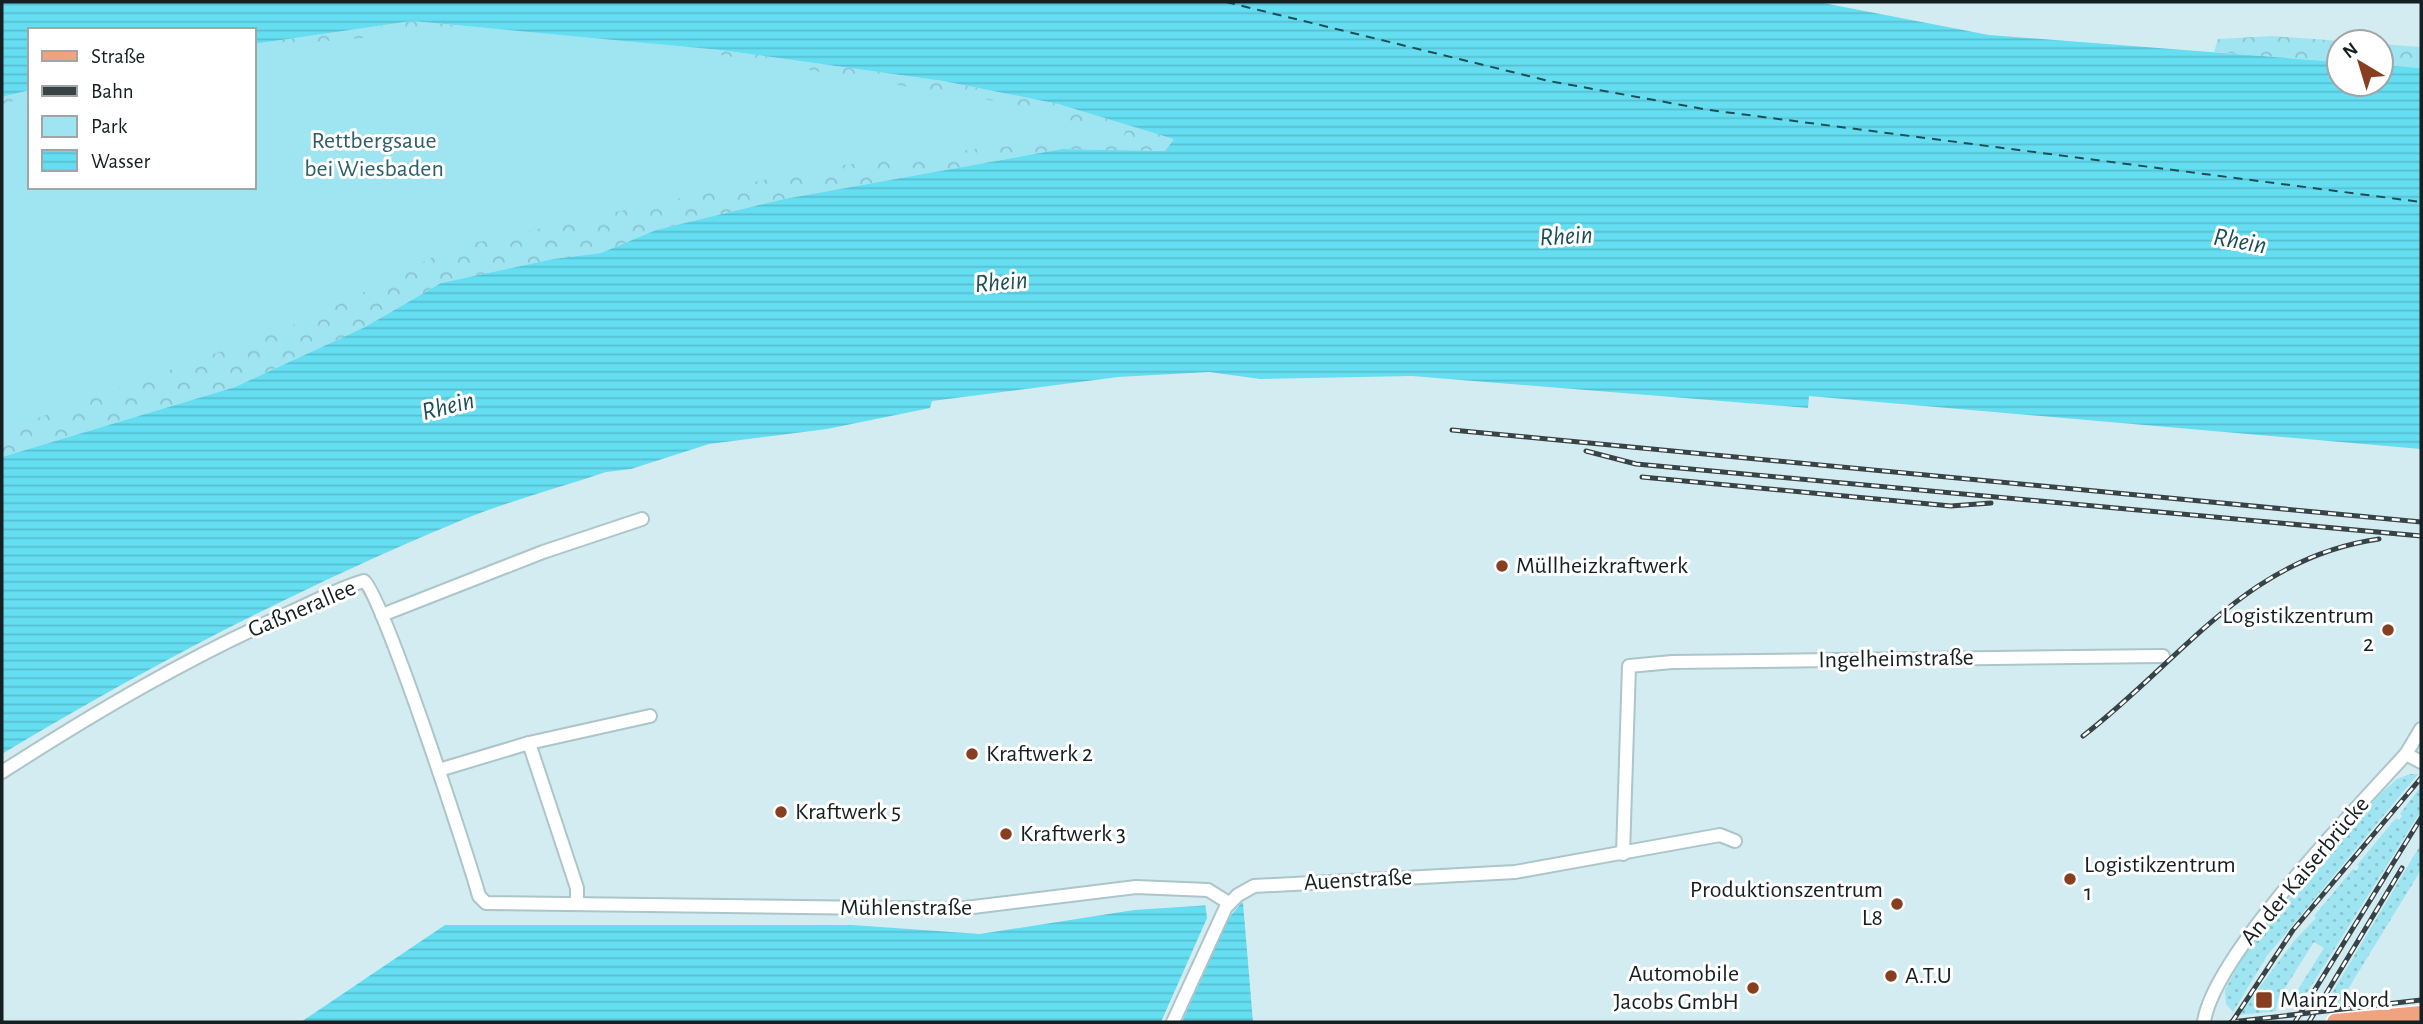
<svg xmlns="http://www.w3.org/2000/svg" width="2423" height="1024" viewBox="0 0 2423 1024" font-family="'Alegreya Sans',sans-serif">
	<defs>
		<pattern id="grass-dots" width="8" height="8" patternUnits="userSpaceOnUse" patternTransform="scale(1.75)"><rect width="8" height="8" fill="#9fe4f1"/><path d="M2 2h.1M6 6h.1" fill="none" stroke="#88c3ce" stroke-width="1.8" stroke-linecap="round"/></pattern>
		<pattern id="forest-crowns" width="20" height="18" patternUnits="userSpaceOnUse" patternTransform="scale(1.75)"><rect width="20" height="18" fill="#9fe4f1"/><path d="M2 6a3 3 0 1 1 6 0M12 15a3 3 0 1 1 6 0" fill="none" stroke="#88c3ce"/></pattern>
		<pattern id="water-rules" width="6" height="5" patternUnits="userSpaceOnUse" patternTransform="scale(1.75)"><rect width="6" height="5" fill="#65def2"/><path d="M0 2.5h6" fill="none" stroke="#57becf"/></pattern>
	</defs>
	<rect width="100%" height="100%" fill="#d3ecf1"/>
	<!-- grass -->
	<g fill="url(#grass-dots)">
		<path d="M2410 774H2418L2267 956 2233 1012 2226 1004 2225 990 2244 954 2311 872 2381 793 2397 779Z"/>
		<path d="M2421 786V811L2298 1007 2294 1009 2292 999 2324 948 2314 942 2278 999 2276 1011 2239 1015 2294 941 2316 918 2314 916 2353 869 2356 871 2359 867 2357 865 2396 818 2399 820 2402 816 2400 814Z"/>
		<path d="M2421 844V870L2337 1007 2323 1008Z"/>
	</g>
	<!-- forest -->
	<g fill="url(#forest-crowns)">
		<path d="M412 21 720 50 943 81 1058 104 1175 139 1165 151 1062 149 784 199 656 230 601 253 553 259 441 283 365 327 235 387 2 457V97L30 90V187H254V44Z"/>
		<path d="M2272 36 2355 42H2339V62L2214 52 2218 39Z"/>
		<path d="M2381 44 2421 47V68L2381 65Z"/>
	</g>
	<!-- park -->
	<path fill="#9fe4f1" d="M461 30 555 31 650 43 1000 102 1015 109 1125 131 1124 137 976 149 818 168 451 248 310 319 2 431V104L30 96V187H254V51L301 43Z"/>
	<!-- water -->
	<g fill="url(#water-rules)">
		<path d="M2 2H1818L1989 35 2339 62V84H2381V65L2421 68V449L1809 396 1808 408 1412 376 1260 379 1209 372 1118 377 932 401 930 408 827 429 709 444 631 469 606 472C556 489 504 502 455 523 297 589 148 666 2 754V457L235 387 365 327 441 283 553 259 601 253 656 230 784 199 1062 149 1165 151 1174 139 1058 104 943 81 720 50 412 21 254 44V30H30V90L2 97Z"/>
		<path d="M1243 903 1253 1022H301L445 925H852L980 934 1134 910Z"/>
	</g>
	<!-- pier -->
	<path fill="#d3ecf1" d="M1244 900 1227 920 1182 1022H1161L1207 918 1205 902Z"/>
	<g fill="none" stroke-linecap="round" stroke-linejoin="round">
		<!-- ferry -->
		<path stroke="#1b4f58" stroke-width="2" stroke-dasharray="9 7" stroke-linecap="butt" d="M1226 2 1549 81 1709 110 2421 202"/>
		<defs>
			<g id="minor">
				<path d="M382 615 543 552 642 519"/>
				<path d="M529 743 577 888V904"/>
				<path d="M2406 754 2421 762"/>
				<path d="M439 770 529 743 650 716"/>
				<path d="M2 772C94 713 190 656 291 612 314 602 339 588 364 581 381 590 469 859 479 896L486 903 957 909 1136 887 1208 890 1229 903"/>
				<path d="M1623 854 1629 666 1672 662 2163 656"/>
				<path d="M1173 1022 1226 907 1238 895 1254 886 1515 872 1720 835 1735 841"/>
				<path d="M2204 1022C2213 956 2357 808 2406 754L2421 729"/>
			</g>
			<path id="major" d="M2335 1022 2421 1014"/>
		</defs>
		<!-- minor casing -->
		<use href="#minor" stroke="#acc5c9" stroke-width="16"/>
		<!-- major casing -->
		<use href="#major" stroke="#fff" stroke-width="19"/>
		<!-- minor -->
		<use href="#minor" stroke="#fff" stroke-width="12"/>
		<!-- major -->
		<use href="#major" stroke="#f0a37f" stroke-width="16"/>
		<defs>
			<g id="rail">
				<path d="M1452 430 2421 522"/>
				<path d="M1586 451 1636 464 2421 536"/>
				<path d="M1642 477 1951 506 1991 503"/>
				<path d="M2083 736C2183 659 2246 558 2379 539"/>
				<path d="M2231 1022 2421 1000"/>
				<path d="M2232 1022 2293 930 2421 778"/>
				<path d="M2295 1022 2421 818"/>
				<path d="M2309 1022 2402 868"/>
			</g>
		</defs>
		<!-- rail casing -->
		<use href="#rail" stroke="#374346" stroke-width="5"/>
		<!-- rail -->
		<use href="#rail" stroke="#fff" stroke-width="2.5" stroke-dasharray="8" stroke-linecap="butt"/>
	</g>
	<!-- markers -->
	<g fill="#873f1f" stroke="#fff" stroke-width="2.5">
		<circle cx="1502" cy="566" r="7"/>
		<circle cx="2388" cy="630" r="7"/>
		<circle cx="972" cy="754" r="7"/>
		<circle cx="781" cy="812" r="7"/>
		<circle cx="1006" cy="834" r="7"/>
		<circle cx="2070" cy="879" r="7"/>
		<circle cx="1897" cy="904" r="7"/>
		<circle cx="1891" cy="976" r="7"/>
		<circle cx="1753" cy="988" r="7"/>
		<rect x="2255" y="991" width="18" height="18" rx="3.5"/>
	</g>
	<g text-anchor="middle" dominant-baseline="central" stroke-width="6" stroke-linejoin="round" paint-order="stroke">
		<!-- park labels -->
		<g font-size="24" fill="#2c5f68" stroke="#fff">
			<text x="374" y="141">Rettbergsaue<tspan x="374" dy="28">bei Wiesbaden</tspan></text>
		</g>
		<!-- poi labels -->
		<g font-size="24" fill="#161f21" stroke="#fff" text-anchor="start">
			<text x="1516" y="566">Müllheizkraftwerk</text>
			<text x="2374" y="616" text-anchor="end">Logistikzentrum<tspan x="2374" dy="28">2</tspan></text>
			<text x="986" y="754">Kraftwerk 2</text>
			<text x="795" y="812">Kraftwerk 5</text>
			<text x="1020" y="834">Kraftwerk 3</text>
			<text x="2084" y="865">Logistikzentrum<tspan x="2084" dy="28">1</tspan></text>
			<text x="1883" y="890" text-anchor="end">Produktionszentrum<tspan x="1883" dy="28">L8</tspan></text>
			<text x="1739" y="974" text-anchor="end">Automobile<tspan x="1739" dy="28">Jacobs GmbH</tspan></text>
			<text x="1905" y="976">A.T.U</text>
			<text x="2280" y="1000">Mainz Nord</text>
		</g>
		<!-- street labels -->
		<g font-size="24" fill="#161f21" stroke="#fff">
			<text transform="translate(302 609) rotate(-23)">Gaßnerallee</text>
			<text transform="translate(1896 659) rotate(-1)">Ingelheimstraße</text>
			<text transform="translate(2305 871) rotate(-50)">An der Kaiserbrücke</text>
			<text transform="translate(1358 880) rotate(-3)">Auenstraße</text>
			<text x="906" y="908">Mühlenstraße</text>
		</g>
		<!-- water labels -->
		<g font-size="26" font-style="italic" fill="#1b4f58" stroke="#fff">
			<text transform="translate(1566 236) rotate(-3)">Rhein</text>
			<text transform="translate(2240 241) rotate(10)">Rhein</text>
			<text transform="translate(1001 282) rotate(-5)">Rhein</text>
			<text transform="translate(448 406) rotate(-14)">Rhein</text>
		</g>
	</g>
	<!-- border -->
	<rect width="2423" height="1024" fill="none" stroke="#161f21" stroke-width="7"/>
	<!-- legend -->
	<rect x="28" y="28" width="228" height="161" fill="#ffffff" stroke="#a2a5a6" stroke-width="2"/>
	<rect x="42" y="51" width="35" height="10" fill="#f0a37f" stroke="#a2a5a6" stroke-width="2"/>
	<text x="91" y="63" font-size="21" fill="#161f21">Straße</text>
	<rect x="42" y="86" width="35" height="10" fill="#374346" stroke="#a2a5a6" stroke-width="2"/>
	<text x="91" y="98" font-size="21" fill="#161f21">Bahn</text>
	<rect x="42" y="116" width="35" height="21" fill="#9fe4f1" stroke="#a2a5a6" stroke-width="2"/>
	<text x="91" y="133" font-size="21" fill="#161f21">Park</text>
	<rect x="42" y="150" width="35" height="21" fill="url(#water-rules)" stroke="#a2a5a6" stroke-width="2"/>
	<text x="91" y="168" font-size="21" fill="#161f21">Wasser</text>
	<!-- north arrow -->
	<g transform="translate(2360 63) rotate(322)"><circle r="33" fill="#ffffff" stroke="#a2a5a6" stroke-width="2"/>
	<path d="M0-5L12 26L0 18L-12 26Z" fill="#873f1f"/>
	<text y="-10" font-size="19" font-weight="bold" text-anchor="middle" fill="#161f21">N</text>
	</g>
</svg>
